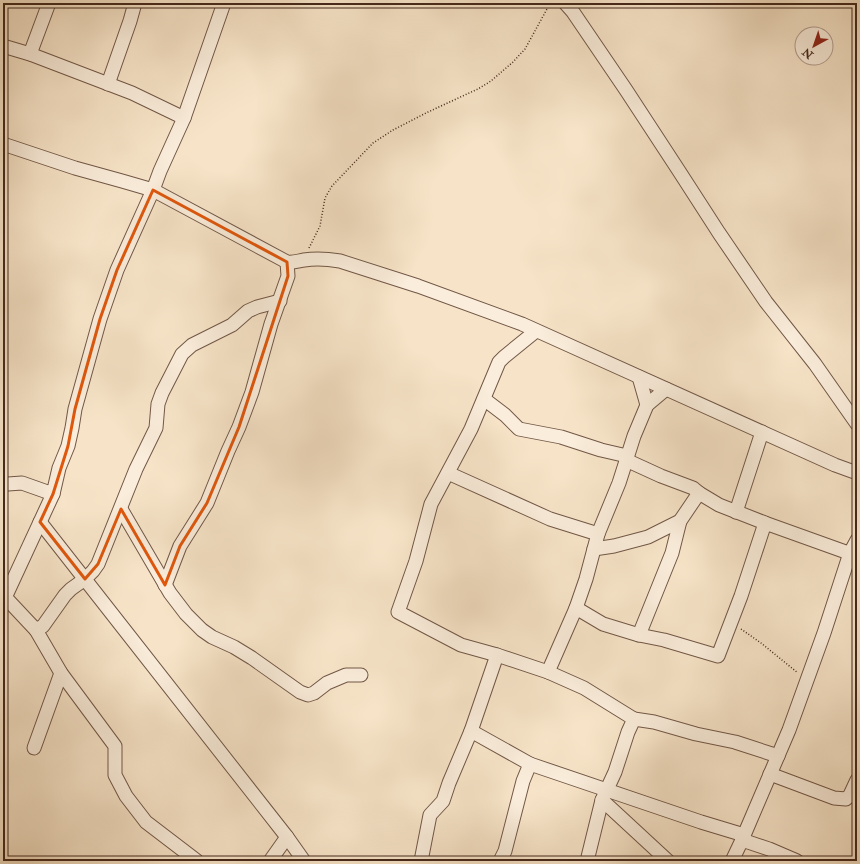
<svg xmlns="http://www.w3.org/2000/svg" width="860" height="864" viewBox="0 0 860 864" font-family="'IM FELL Double Pica',serif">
	<rect width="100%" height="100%" fill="#f7e4c8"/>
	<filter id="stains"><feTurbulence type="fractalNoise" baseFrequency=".005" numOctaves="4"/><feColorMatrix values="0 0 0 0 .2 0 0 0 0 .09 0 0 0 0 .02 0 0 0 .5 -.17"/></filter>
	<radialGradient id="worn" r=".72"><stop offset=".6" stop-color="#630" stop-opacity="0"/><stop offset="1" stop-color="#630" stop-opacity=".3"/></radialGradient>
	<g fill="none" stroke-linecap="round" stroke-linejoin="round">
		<defs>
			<g id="minor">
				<path d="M565 3 573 12 626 90 679 171 719 233 766 302 815 364 857 424"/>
				<path d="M3 46 30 54 132 93 184 118"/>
				<path d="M30 54 49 3"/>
				<path d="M108 84 130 21 135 3"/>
				<path d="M3 144 75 168 122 181 153 190 287 262C293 263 298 261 304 260 317 258 328 259 340 261L418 286 522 324 835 465 857 473"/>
				<path d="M639 377 647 405"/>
				<path d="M484 399 505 415 519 429 561 437 601 450 627 456"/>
				<path d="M626 460 661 476 693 488 699 493 719 505 765 523"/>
				<path d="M448 473 550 519 598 534"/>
				<path d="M3 483 8 484 22 483 53 494 59 468 68 446 72 428 75 409 100 319 117 270 153 190 160 171 184 118 224 3"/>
				<path d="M121 509 170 593 186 614 202 630 212 637 234 647 252 658 300 692 308 695 314 693 327 683 346 675H361"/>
				<path d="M736 512 762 432"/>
				<path d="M40 522 287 837 304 861"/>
				<path d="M594 549 614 546 648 537 680 521 699 493"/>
				<path d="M165 585 180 546 207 503 228 451 239 427 252 392 271 324 288 276 287 262"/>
				<path d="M5 597 36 630 61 673 115 746V775L126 796 146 822 197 861"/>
				<path d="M3 602 53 494"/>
				<path d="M576 608 603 624 639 635 664 640 718 656 741 596 765 523 857 556"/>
				<path d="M36 630 43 626 65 595 71 589 85 579 93 571 98 564 136 469 156 428 158 404 162 393 182 354 192 345 232 325 248 311 257 307 280 301"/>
				<path d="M639 635 672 553 680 521"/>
				<path d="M497 655 548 672 584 688 634 719 628 732 615 772 602 800 587 861"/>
				<path d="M548 672 576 608 586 579 598 534 619 483 634 436 647 405 666 389"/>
				<path d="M634 719 654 722 696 734 735 742 778 756"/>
				<path d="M471 731 530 764 523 781 505 851 500 861"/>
				<path d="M34 748 61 673"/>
				<path d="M530 764 701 822 744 835"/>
				<path d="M770 774 834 798 846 799 850 795 857 780"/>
				<path d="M602 800 668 861"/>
				<path d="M742 840 789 730 824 633 850 553 857 540"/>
				<path d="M270 861 287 837"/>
				<path d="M421 861 430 815 443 801 449 783 471 731 497 655 461 645 398 612 416 561 431 504 471 429 499 362 504 357 536 331"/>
				<path d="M732 861 742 840 769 849 797 861"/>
			</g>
		</defs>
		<!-- minor casing -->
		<use href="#minor" stroke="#725747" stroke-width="15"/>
		<!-- path -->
		<g stroke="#45281c" stroke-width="1.5" stroke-dasharray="1 2" stroke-linecap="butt">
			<path d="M309 248 320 226 325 198 332 186 373 143 393 130 428 112 478 89 491 81 513 62 525 49 547 9 552 3"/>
			<path d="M741 629 761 643 798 673"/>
		</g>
		<!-- minor -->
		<use href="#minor" stroke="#faeddb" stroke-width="13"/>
	</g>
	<!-- marked area -->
	<path fill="none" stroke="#e0570d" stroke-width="3" stroke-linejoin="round" d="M153 190 287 262 288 276 239 427 207 503 180 546 165 585 121 509 98 564 85 579 40 522 53 494 68 446 75 409 100 319 117 270Z"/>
	<!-- margin -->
	<rect width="860" height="864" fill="none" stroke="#f7e4c8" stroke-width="16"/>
	<rect x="4" y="4" width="852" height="856" fill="none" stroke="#45281c" stroke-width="2"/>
	<rect x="8" y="8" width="844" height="848" fill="none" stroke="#45281c"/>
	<!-- north arrow -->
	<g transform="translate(814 46) rotate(220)"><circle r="19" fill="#faeddb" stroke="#b29e8f"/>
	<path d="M0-3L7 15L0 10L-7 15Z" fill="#8f2418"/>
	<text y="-6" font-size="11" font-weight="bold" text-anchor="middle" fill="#45281c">N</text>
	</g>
	<rect width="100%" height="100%" filter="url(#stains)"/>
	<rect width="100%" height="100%" fill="url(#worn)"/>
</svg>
